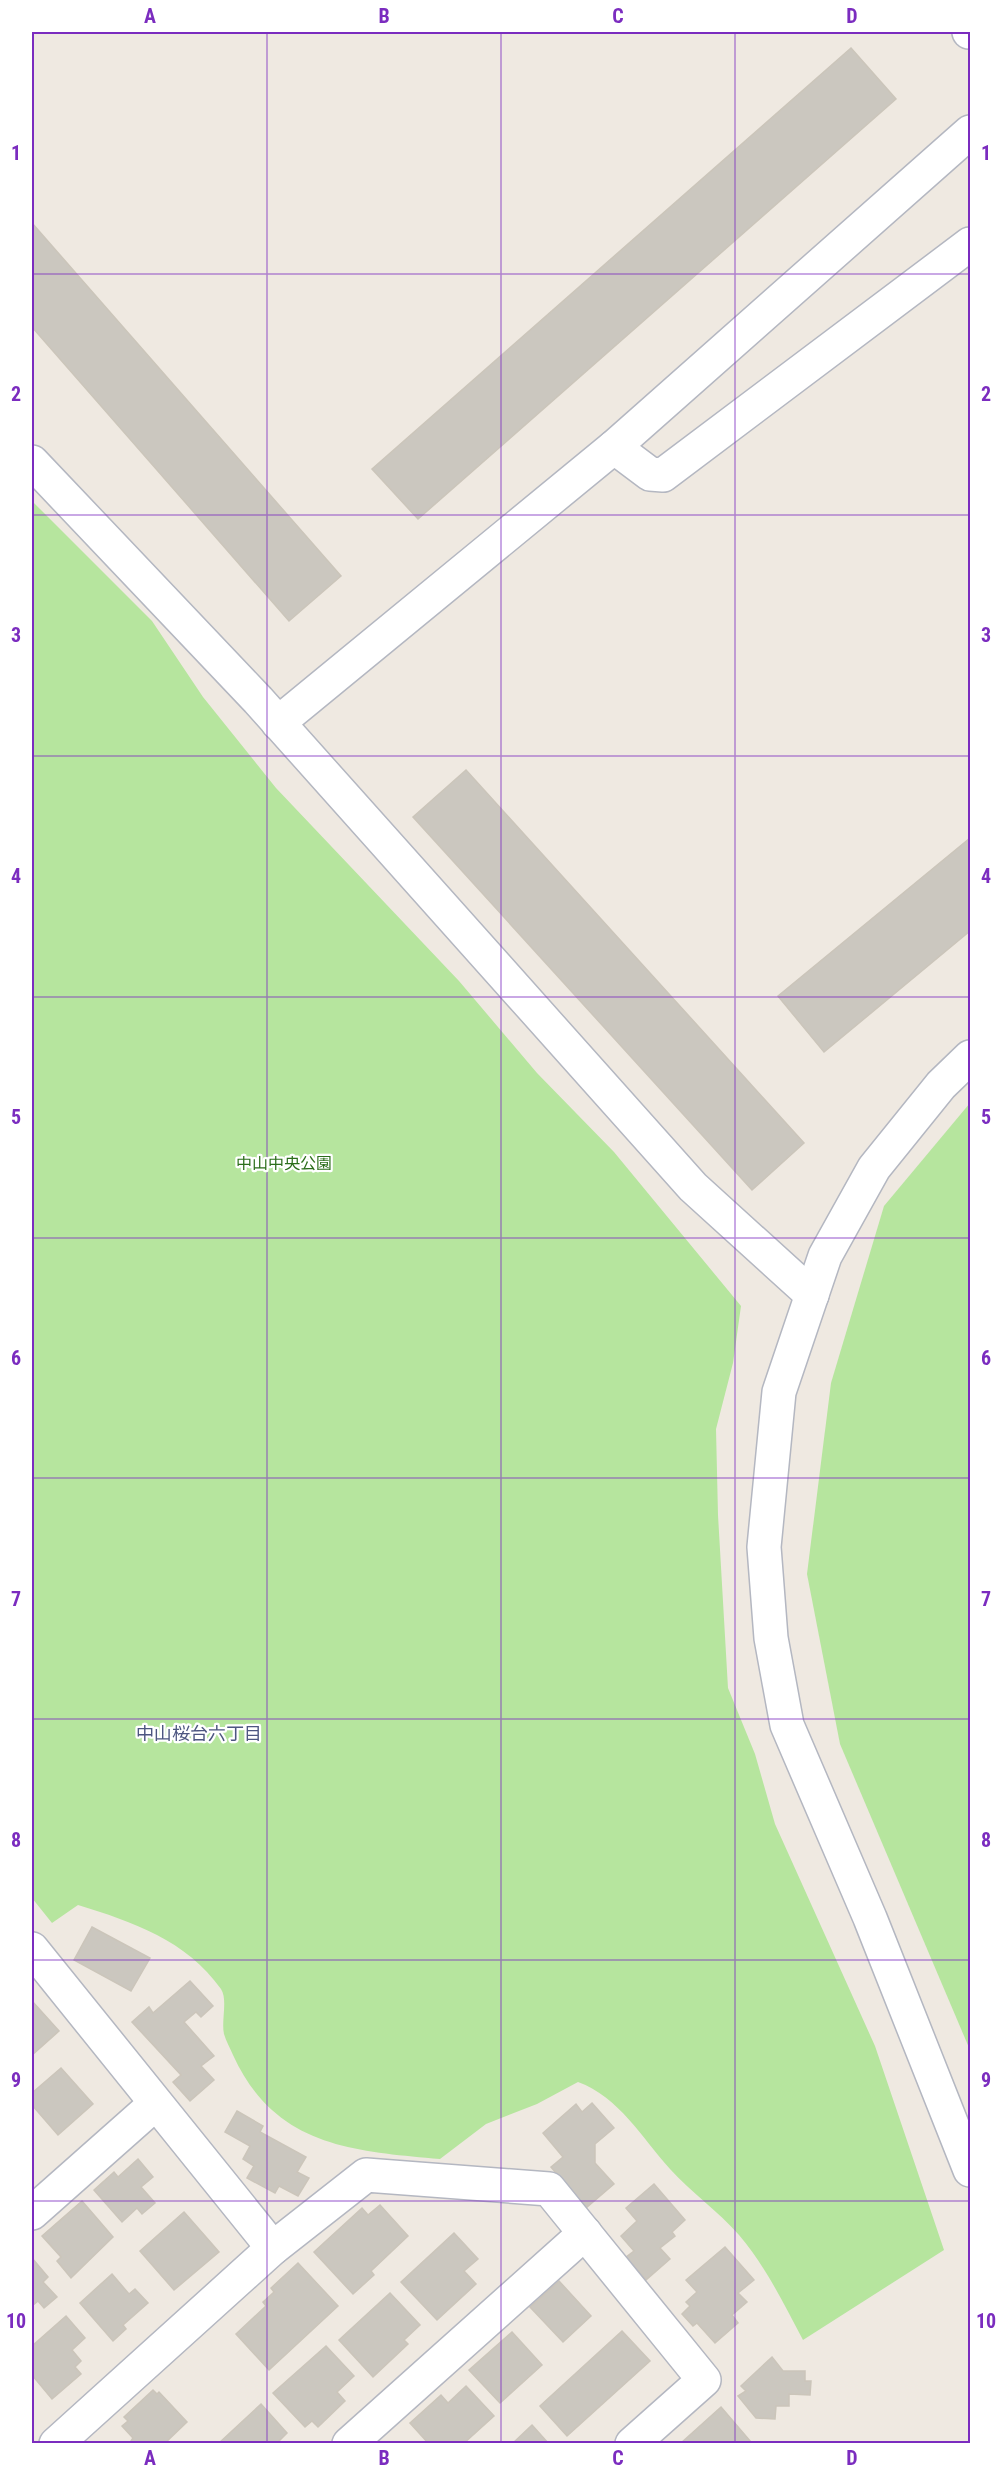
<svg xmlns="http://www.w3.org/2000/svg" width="1002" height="2475" viewBox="0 0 1002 2475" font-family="'Roboto Condensed','Noto Sans JP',sans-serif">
	<rect width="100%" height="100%" fill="#efe9e1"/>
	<!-- green -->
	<g fill="#b6e59e">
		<path d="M32 501 152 621 203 697 276 788 459 981 537 1073 614 1152 741 1306 733 1363 716 1429 718 1515 728 1688 755 1754 775 1824 875 2046 944 2250 803 2340C784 2304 766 2267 739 2235 718 2211 691 2192 670 2169 642 2138 619 2097 578 2082L537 2104 486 2124 440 2159C353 2151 275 2147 233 2055 230 2048 226 2041 224 2034 221 2021 228 2000 221 1989 186 1940 133 1922 78 1905L52 1923 32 1898Z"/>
		<path d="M970 1103V2050L840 1744 807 1574 831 1383 884 1206Z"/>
	</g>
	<!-- building -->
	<g fill="#cbc7bf" stroke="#cbc5ba" stroke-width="1.5">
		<path d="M851 48 896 99 418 519 372 469Z"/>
		<path d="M32 223 341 576 289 621 32 327Z"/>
		<path d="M466 770 804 1143 752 1190 413 817Z"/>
		<path d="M970 838V931L824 1052 778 996Z"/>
		<path d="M92 1927 150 1958 131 1991 74 1960Z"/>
		<path d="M190 1981 213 2006 201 2017 196 2012 184 2022 214 2056 201 2066 214 2080 190 2101 173 2082 181 2075 132 2022 149 2007 153 2013Z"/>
		<path d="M32 2001 59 2031 32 2055Z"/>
		<path d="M61 2068 93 2104 58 2135 32 2105V2093Z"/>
		<path d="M592 2103 614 2128 595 2144V2163L614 2184 586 2208 551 2167 563 2157 543 2133 576 2104 582 2112Z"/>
		<path d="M237 2111 263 2126 260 2132 306 2157 297 2172 309 2178 298 2196 279 2186 275 2193 247 2178 254 2166 243 2159 250 2146 225 2132Z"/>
		<path d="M138 2159 153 2177 141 2187 155 2203 142 2214 137 2208 122 2222 94 2190 114 2172 118 2177Z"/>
		<path d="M654 2184 685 2220 672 2232 675 2236 660 2248 670 2259 646 2280 626 2257 634 2251 621 2236 637 2221 626 2208Z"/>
		<path d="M82 2201 113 2237 71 2278 57 2261 61 2257 42 2236Z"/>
		<path d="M380 2205 408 2236 371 2271 374 2275 353 2294 314 2252 362 2208 368 2215Z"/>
		<path d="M184 2212 219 2252 174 2290 140 2251Z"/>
		<path d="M454 2233 478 2259 464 2271 476 2284 437 2320 401 2282Z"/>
		<path d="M725 2247 754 2280 738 2293 747 2302 732 2315 738 2323 715 2343 697 2323 693 2326 682 2314 690 2306 686 2302 697 2292 686 2280Z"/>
		<path d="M32 2258 48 2277 43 2282 57 2297 44 2308 38 2301 32 2306Z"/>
		<path d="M298 2263 338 2306 269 2370 236 2334 266 2306 263 2302 274 2292 271 2288Z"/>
		<path d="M112 2274 129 2294 135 2289 148 2303 123 2325 126 2329 113 2341 80 2303Z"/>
		<path d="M559 2281 591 2316 563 2342 530 2307Z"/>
		<path d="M390 2293 420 2325 404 2340 408 2344 373 2377 339 2340Z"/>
		<path d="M66 2316 85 2338 72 2350 81 2361 75 2367 81 2374 52 2399 32 2375V2346Z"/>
		<path d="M622 2331 650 2361 567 2436 540 2406Z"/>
		<path d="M512 2332 542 2365 500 2403 469 2370Z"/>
		<path d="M326 2346 354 2376 337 2392 345 2401 318 2427 312 2421 305 2427 273 2393Z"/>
		<path d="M772 2357 783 2371H805V2381H811L810 2395 789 2394V2406H776L775 2419 756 2418 738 2396 746 2391 741 2386Z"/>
		<path d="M466 2386 494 2416 463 2444H429L410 2423 441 2395 448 2403Z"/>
		<path d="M153 2390 157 2394 159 2392 187 2422 164 2444H129L133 2438 122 2426 128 2421 124 2417Z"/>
		<path d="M261 2404 287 2433 276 2444H218Z"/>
		<path d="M721 2407 751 2442 680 2444Z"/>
		<path d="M532 2425 549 2444H512Z"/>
	</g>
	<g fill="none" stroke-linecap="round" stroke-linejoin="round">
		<defs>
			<g id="minor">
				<path d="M969 32H970"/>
				<path d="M614 447 970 132"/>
				<path d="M32 462 258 700 693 1187 812 1295"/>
				<path d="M278 723 614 447 650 474 663 475 970 244"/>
				<path d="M970 1057 941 1085 874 1168 825 1256 779 1392 764 1547 771 1638 787 1725 870 1918 970 2170"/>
				<path d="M32 1949 273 2248"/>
				<path d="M32 2213 155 2104"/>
				<path d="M56 2444 273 2248 366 2175 549 2189 704 2380 632 2444"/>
				<path d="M349 2444 585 2233"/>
			</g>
		</defs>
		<!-- minor casing -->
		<use href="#minor" stroke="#b4b7c1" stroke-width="36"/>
		<!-- minor -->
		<use href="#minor" stroke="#fff" stroke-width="33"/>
	</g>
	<!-- grid -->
	<path fill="none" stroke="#7b2cbf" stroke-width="1.5" stroke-opacity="0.55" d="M267 32V2444M501 32V2444M735 32V2444M32 274H970M32 515H970M32 756H970M32 997H970M32 1238H970M32 1478H970M32 1719H970M32 1960H970M32 2201H970"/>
	<g text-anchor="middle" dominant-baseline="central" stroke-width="4.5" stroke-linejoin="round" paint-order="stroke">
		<!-- park labels -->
		<g font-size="16" fill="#2c6e1b" stroke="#fff">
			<text x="284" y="1163">中山中央公園</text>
		</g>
		<!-- neighbourhood labels -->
		<g font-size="18" fill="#4d5680" stroke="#fff">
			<text x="199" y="1733">中山桜台六丁目</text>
		</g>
	</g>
	<!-- border -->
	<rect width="1002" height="2475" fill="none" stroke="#ffffff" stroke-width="66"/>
	<rect x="33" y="33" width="936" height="2409" fill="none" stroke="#7b2cbf" stroke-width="2"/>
	<g font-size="20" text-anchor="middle" font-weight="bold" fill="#7b2cbf">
		<text x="150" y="23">A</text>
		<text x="384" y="23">B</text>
		<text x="618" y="23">C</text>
		<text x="852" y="23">D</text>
		<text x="16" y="160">1</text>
		<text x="986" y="160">1</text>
		<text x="16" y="401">2</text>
		<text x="986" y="401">2</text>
		<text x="16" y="642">3</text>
		<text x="986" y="642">3</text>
		<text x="16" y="883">4</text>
		<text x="986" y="883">4</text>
		<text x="16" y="1124">5</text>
		<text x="986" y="1124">5</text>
		<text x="16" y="1365">6</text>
		<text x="986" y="1365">6</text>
		<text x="16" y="1606">7</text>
		<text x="986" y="1606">7</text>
		<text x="16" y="1847">8</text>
		<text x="986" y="1847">8</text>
		<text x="16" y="2087">9</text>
		<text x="986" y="2087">9</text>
		<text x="16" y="2328">10</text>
		<text x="986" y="2328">10</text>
		<text x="150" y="2465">A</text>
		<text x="384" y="2465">B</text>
		<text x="618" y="2465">C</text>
		<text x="852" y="2465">D</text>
	</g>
</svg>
